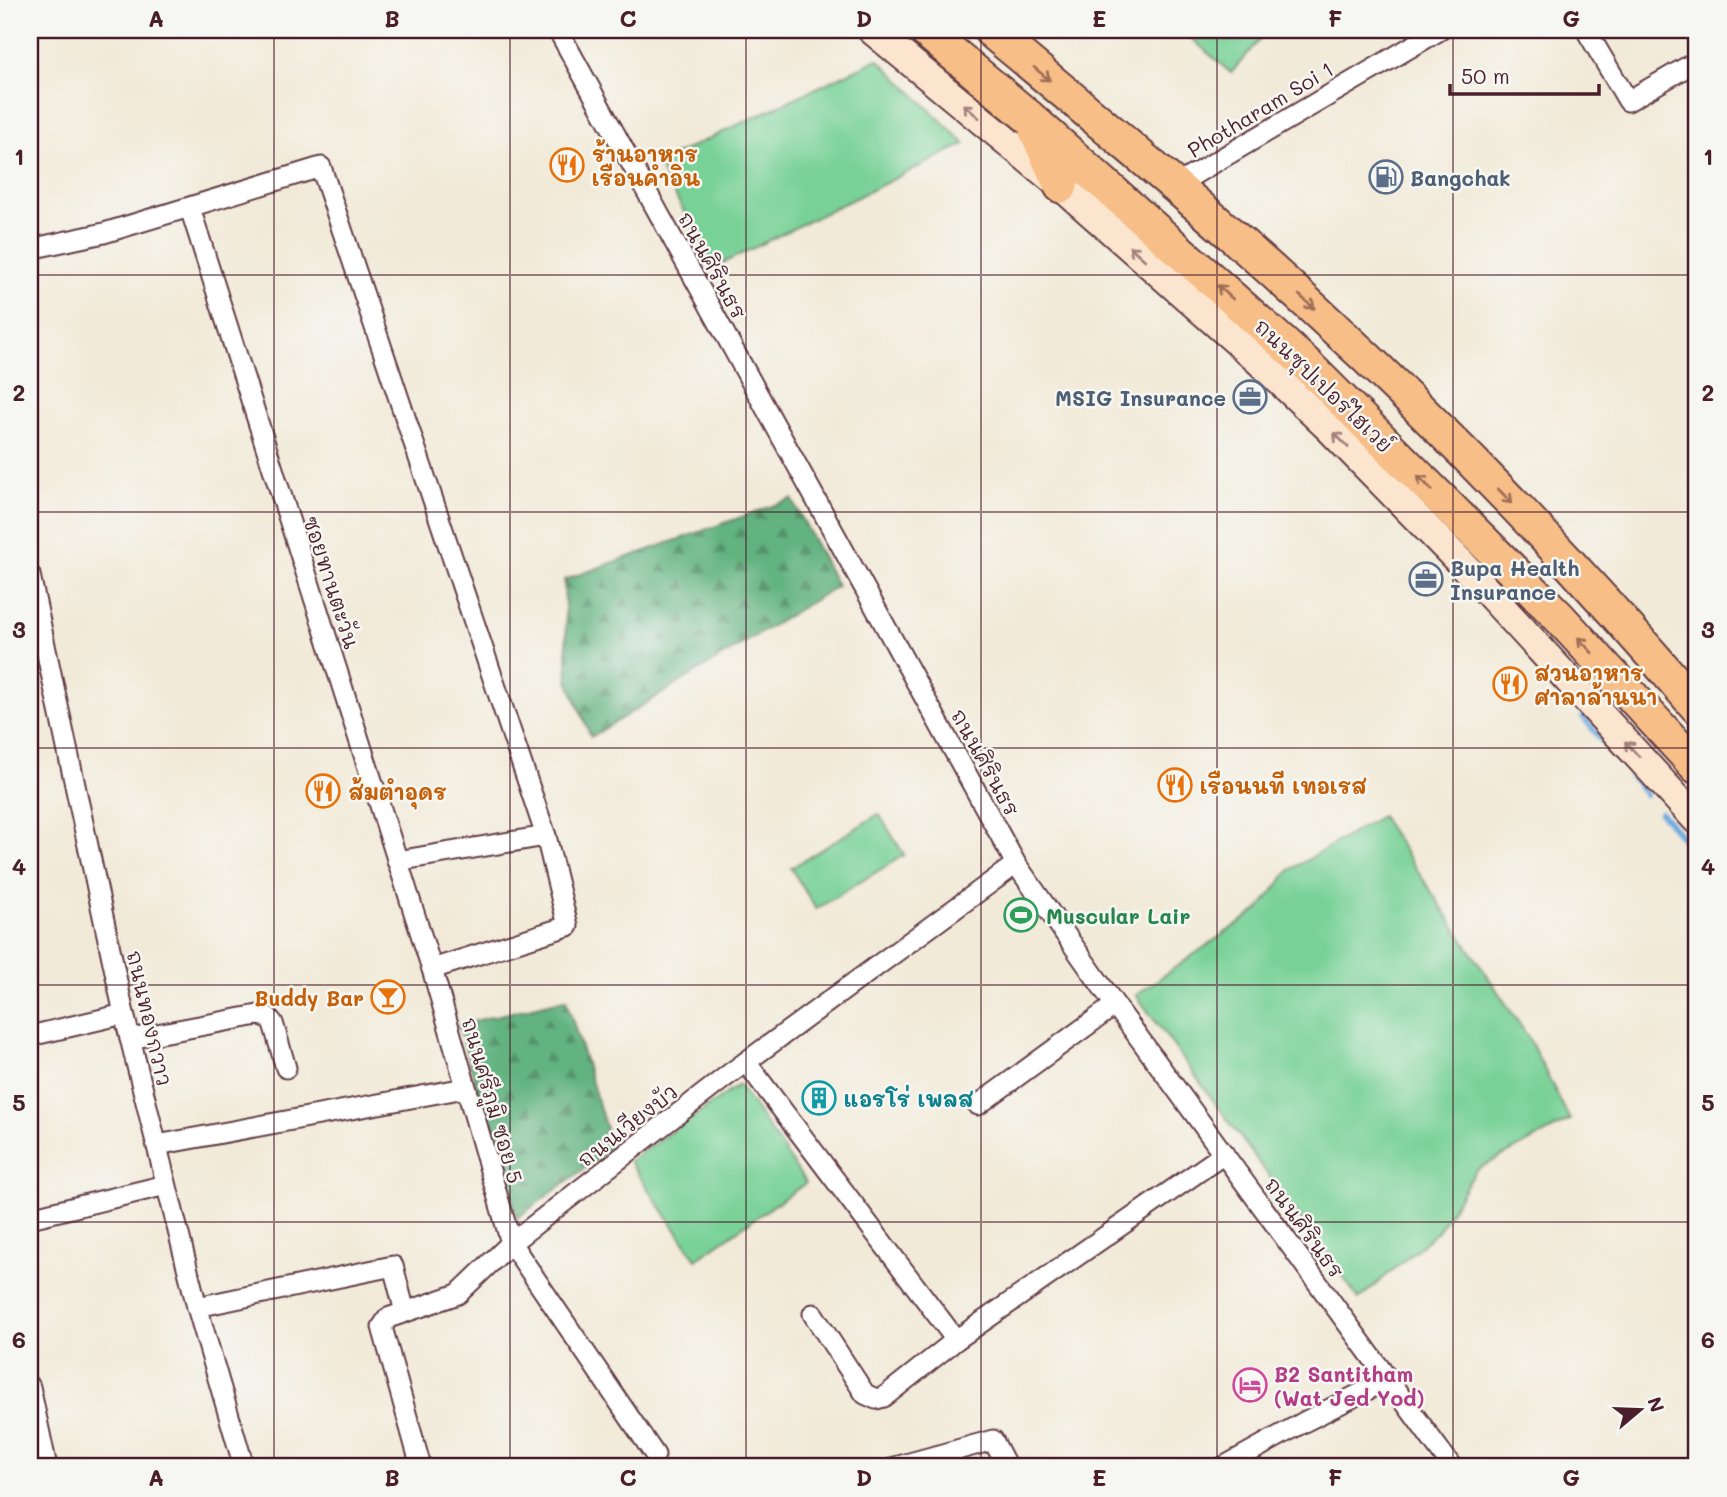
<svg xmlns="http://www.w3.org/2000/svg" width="1727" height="1497" viewBox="0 0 1727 1497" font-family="Mali,'Playpen Sans Thai',sans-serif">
	<defs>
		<pattern id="forest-firs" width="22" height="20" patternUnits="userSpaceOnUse" patternTransform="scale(1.75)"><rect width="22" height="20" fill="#62b380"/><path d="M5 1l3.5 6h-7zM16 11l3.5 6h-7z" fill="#539169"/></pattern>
	</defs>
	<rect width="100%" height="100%" fill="#f6f6f2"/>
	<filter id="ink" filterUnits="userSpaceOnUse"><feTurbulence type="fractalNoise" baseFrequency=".0143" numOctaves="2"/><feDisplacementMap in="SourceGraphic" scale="14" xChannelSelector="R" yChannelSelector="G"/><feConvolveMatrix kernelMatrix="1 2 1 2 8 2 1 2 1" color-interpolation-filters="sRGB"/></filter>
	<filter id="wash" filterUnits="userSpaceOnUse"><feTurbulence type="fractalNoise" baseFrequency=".00686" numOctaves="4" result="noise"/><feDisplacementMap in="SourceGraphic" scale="28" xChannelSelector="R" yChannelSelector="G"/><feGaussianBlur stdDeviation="1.57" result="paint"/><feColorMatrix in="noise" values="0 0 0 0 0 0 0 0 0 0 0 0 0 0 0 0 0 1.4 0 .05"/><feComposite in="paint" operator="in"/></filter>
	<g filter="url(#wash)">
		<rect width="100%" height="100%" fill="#f2ead8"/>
		<!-- grass -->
		<g fill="#78d197" stroke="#617861" stroke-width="2">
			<path d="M1182 30H1268L1231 73Z"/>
			<path d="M878 59 965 144 715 267 657 163Z"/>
			<path d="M879 814 904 855 816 909 791 868Z"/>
			<path d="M1381 816 1528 1037 1570 1120 1476 1170 1438 1231 1359 1299 1136 995 1259 909 1290 870Z"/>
			<path d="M739 1085 806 1183 696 1259 629 1161Z"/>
		</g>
		<!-- forest -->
		<g fill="url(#forest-firs)" stroke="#566956" stroke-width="2">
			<path d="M792 499 837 586 591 737 568 681 564 580Z"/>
			<path d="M566 999 612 1148 517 1218 458 1025Z"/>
		</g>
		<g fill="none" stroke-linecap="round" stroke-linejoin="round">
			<!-- stream -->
			<g stroke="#6eace0" stroke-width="6">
				<path d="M1583 717 1615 756"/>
				<path d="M1631 776 1646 795"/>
				<path d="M1661 813 1697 856"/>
			</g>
		</g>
	</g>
	<g filter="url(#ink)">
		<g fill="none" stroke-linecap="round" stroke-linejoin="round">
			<defs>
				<g id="minor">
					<path d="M558 30 1016 864 1115 1005 1452 1467"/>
					<path d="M1586 30 1628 101 1697 61"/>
					<path d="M1176 185 1440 30"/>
					<path d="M190 208 432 969 511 1243 655 1455"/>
					<path d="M30 249 104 233 321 167 546 836 568 926 432 969"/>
					<path d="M30 575 124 1014 197 1307 244 1467"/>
					<path d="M397 861 546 836"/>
					<path d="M30 1036 124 1014"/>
					<path d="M130 1039 258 1015 268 1017 273 1023 286 1068"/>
					<path d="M746 1062 956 1340"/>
					<path d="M978 1105 1115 1005"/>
					<path d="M157 1145 465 1088"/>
					<path d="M30 1218 166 1185"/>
					<path d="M197 1307 393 1266 405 1312"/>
					<path d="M813 1314 865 1394 876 1399 884 1397 956 1340 1224 1154"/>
					<path d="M30 1387 47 1467"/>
					<path d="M421 1467 382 1327 388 1318 458 1294 511 1243 728 1075 1016 864"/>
					<path d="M895 1467 993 1440 1007 1467"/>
					<path d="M1223 1467 1304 1422 1387 1380"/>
					<path d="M1696 1467H1697"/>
				</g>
				<path id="secondary" d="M872 30 1061 186 1258 360 1331 430 1462 564 1697 820"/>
				<g id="trunk">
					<path d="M925 30 1030 118 1305 363 1558 616 1697 767"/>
					<path d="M990 30C1100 122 1210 213 1315 310 1451 434 1578 568 1697 707"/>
					<path d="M1036 131 1061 186"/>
				</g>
			</defs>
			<!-- minor casing -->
			<use href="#minor" stroke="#633d45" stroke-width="23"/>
			<!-- secondary casing -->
			<use href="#secondary" stroke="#633d45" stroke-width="32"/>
			<!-- trunk casing -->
			<use href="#trunk" stroke="#633d45" stroke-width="37"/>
			<!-- minor -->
			<use href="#minor" stroke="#fff" stroke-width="19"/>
			<!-- secondary -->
			<use href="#secondary" stroke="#fce5cf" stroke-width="28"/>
			<!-- trunk -->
			<use href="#trunk" stroke="#f7be87" stroke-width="33"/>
		</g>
		<!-- one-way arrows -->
		<defs><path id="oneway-shaft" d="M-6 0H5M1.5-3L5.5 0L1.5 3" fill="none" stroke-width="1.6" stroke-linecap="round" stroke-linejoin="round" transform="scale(1.75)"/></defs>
		<g stroke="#a06e59">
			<use href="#oneway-shaft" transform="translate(1042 74) rotate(40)"/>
			<use href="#oneway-shaft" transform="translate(1225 292) rotate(-138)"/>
			<use href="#oneway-shaft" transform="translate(1307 302) rotate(42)"/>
			<use href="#oneway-shaft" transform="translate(1425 483) rotate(-135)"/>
			<use href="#oneway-shaft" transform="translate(1505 496) rotate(46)"/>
			<use href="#oneway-shaft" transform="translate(1585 645) rotate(-133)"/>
		</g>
		<g stroke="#a3827d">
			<use href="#oneway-shaft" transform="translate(971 111) rotate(-140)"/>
			<use href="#oneway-shaft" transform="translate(1137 253) rotate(-138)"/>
			<use href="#oneway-shaft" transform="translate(1341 440) rotate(-134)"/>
			<use href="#oneway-shaft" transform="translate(1632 749) rotate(-133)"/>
		</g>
	</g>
	<!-- grid -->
	<path fill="none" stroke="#4a1f2b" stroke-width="2" stroke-opacity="0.55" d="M274 30V1467M510 30V1467M746 30V1467M981 30V1467M1217 30V1467M1453 30V1467M30 275H1697M30 512H1697M30 748H1697M30 985H1697M30 1222H1697"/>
	<!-- icons -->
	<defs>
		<symbol id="restaurant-ring" viewBox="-11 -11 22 22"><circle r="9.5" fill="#f6f6f2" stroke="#e8710a" stroke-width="1.5"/><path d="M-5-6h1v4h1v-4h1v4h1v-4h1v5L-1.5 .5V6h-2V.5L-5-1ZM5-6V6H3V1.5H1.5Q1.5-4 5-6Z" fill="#e8710a"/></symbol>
		<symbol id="fuel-ring" viewBox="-11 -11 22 22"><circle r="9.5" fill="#f6f6f2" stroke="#5c6f8a" stroke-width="1.5"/><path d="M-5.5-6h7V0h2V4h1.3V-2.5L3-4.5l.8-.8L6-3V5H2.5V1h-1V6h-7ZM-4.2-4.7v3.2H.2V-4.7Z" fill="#5c6f8a"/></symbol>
		<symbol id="office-ring" viewBox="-11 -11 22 22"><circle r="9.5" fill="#f6f6f2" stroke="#5c6f8a" stroke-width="1.5"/><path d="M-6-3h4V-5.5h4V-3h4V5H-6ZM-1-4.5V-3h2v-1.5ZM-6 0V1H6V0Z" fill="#5c6f8a"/></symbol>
		<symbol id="stadium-ring" viewBox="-11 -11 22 22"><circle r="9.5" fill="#f6f6f2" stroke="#2e9e5b" stroke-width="1.5"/><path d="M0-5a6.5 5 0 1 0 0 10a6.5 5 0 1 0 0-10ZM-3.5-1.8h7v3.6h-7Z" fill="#2e9e5b"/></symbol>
		<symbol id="bar-ring" viewBox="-11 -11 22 22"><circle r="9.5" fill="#f6f6f2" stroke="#e8710a" stroke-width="1.5"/><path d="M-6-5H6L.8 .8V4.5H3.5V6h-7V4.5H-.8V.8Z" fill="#e8710a"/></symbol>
		<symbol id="building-ring" viewBox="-11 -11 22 22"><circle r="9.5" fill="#f6f6f2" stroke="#0f9aa8" stroke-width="1.5"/><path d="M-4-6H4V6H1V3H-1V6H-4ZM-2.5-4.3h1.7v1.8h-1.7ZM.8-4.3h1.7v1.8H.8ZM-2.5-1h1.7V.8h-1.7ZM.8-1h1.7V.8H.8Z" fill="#0f9aa8"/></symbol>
		<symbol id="hotel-ring" viewBox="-11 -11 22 22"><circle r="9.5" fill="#f6f6f2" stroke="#d1479c" stroke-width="1.5"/><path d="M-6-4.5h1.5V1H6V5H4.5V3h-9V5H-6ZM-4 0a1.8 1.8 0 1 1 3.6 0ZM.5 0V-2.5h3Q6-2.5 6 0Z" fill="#d1479c"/></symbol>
	</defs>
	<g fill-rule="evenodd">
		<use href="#restaurant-ring" x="548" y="146" width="38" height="38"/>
		<use href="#fuel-ring" x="1367" y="158" width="38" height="38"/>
		<use href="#office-ring" x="1231" y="378" width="38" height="38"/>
		<use href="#office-ring" x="1407" y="560" width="38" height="38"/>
		<use href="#restaurant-ring" x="1491" y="665" width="38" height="38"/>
		<use href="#restaurant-ring" x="1156" y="766" width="38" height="38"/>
		<use href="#restaurant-ring" x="304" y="772" width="38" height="38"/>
		<use href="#stadium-ring" x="1002" y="896" width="38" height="38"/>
		<use href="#bar-ring" x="369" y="978" width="38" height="38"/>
		<use href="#building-ring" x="800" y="1079" width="38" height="38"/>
		<use href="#hotel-ring" x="1231" y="1366" width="38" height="38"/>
	</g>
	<g text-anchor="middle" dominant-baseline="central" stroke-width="5" stroke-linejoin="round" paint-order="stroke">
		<!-- street labels -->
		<g font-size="21" fill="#4a1f2b" stroke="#f6f6f2">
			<text transform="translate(1260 109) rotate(-31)">Photharam Soi 1</text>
			<text transform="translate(713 265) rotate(61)">ถนนศิรินธร</text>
			<text transform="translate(1324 385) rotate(44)">ถนนซุปเปอร์ไฮเวย์</text>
			<text transform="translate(332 582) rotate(72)">ซอยทานตะวัน</text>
			<text transform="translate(986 762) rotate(61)">ถนนศิรินธร</text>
			<text transform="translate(150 1018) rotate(77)">ถนนทองกวาว</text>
			<text transform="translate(493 1100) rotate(74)">ถนนศรีภูมิ ซอย 5</text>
			<text transform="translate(627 1125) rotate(-38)">ถนนเวียงบัว</text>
			<text transform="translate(1305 1227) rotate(54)">ถนนศิรินธร</text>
		</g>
		<!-- food labels -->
		<g font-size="21" font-weight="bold" fill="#c56008" stroke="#f6f6f2" text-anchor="start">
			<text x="592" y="153">ร้านอาหาร<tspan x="592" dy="24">เรือนคำอิน</tspan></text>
			<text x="1534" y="672">สวนอาหาร<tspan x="1534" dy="24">ศาลาล้านนา</tspan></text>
			<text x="1200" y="785">เรือนนที เทอเรส</text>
			<text x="348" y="791">ส้มตำอุดร</text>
			<text x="364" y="997" text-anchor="end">Buddy Bar</text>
		</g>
		<!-- service labels -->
		<g font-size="21" font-weight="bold" fill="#4e5e75" stroke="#f6f6f2" text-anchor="start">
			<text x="1410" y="177">Bangchak</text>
			<text x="1226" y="397" text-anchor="end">MSIG Insurance</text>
			<text x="1450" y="567">Bupa Health<tspan x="1450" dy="24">Insurance</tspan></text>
		</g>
		<!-- leisure labels -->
		<g font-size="21" font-weight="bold" fill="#27864d" stroke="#f6f6f2" text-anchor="start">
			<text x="1046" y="915">Muscular Lair</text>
		</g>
		<!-- culture labels -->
		<g font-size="21" font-weight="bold" fill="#0d838f" stroke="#f6f6f2" text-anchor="start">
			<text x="844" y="1098">แอรโร่ เพลส</text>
		</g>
		<!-- hotel labels -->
		<g font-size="21" font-weight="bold" fill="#b23c85" stroke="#f6f6f2" text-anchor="start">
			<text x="1274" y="1373">B2 Santitham<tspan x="1274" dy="24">(Wat Jed Yod)</tspan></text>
		</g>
	</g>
	<!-- margin -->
	<rect width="1727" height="1497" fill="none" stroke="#f6f6f2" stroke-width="77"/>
	<!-- north arrow -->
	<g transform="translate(1640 1410) rotate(71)" stroke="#f6f6f2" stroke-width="5" paint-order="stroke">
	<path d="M0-5L12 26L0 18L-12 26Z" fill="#4a1f2b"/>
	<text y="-10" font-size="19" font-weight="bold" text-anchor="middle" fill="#4a1f2b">N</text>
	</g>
	<!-- scale -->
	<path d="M1450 84v10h149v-10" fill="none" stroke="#4a1f2b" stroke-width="3.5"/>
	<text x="1461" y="84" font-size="21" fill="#4a1f2b" stroke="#f6f6f2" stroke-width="5" paint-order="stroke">50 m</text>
	<rect x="38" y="38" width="1650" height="1420" fill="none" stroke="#4a1f2b" stroke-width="2.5"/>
	<g font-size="23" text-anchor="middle" font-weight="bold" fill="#4a1f2b">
		<text x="156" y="27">A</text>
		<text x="392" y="27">B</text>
		<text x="628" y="27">C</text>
		<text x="864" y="27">D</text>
		<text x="1099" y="27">E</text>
		<text x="1335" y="27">F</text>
		<text x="1571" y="27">G</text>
		<text x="19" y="165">1</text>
		<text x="1708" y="165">1</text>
		<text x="19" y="401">2</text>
		<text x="1708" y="401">2</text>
		<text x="19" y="638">3</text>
		<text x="1708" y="638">3</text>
		<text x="19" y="875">4</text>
		<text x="1708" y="875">4</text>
		<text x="19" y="1111">5</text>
		<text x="1708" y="1111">5</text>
		<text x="19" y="1348">6</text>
		<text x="1708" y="1348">6</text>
		<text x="156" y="1486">A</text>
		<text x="392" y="1486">B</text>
		<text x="628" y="1486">C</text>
		<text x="864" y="1486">D</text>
		<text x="1099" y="1486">E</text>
		<text x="1335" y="1486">F</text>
		<text x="1571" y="1486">G</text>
	</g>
</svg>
